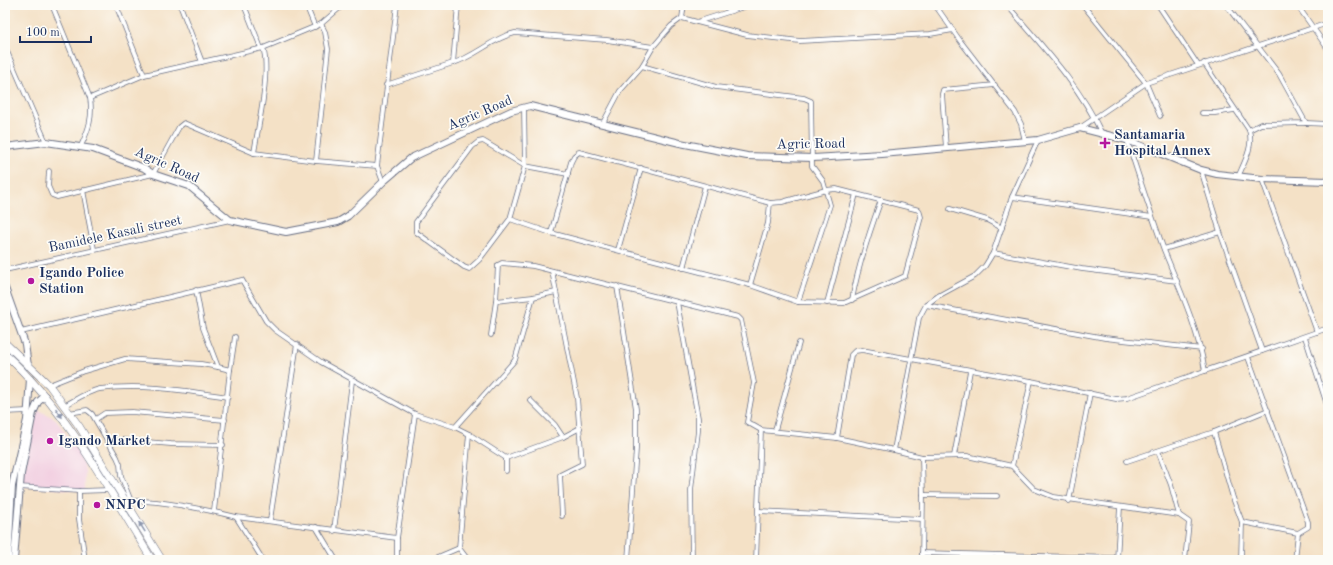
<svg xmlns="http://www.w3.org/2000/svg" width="1333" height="565" viewBox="0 0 1333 565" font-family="'Old Standard TT',serif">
	<rect width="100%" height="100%" fill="#fdfcf7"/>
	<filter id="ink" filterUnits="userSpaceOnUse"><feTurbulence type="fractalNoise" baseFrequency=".025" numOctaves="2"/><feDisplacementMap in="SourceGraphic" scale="8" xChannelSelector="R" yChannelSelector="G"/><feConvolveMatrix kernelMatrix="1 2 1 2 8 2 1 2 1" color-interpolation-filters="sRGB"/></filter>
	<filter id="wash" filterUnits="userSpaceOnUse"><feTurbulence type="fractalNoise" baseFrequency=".012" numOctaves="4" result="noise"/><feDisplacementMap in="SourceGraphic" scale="16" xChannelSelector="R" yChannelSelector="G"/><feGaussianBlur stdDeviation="0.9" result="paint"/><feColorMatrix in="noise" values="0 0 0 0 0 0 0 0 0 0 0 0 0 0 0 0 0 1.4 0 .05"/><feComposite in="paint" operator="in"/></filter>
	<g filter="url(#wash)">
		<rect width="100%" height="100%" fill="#f4e1c6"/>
		<!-- built -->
		<path fill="#f2cfe1" d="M38 410 56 419 79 454 85 470V491L20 486Z"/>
	</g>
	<g filter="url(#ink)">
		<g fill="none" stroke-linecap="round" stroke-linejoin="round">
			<defs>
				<g id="street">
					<path d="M52 5 90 98"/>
					<path d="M116 5 144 75"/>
					<path d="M180 5 202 62"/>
					<path d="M244 5 261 48"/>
					<path d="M306 5 315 27"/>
					<path d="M935 5 961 42 1015 112 1021 124 1025 141"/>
					<path d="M1007 5C1040 44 1079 84 1101 132"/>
					<path d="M1083 5 1146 83 1160 116"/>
					<path d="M1158 5 1198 65"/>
					<path d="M1226 5 1279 74 1306 123 1261 124 1249 130"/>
					<path d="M1297 5 1328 49"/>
					<path d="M682 18 697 22 750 5"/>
					<path d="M697 22 747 35 800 41 930 34 953 30"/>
					<path d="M5 47 46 142"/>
					<path d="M453 63C475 57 492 38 515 33L607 40 653 47"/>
					<path d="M1204 63 1249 130C1254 146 1244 163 1238 177"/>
					<path d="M642 66 716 87 804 98 811 101 812 166 823 181 830 205 798 302"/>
					<path d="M386 85 453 63 458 5"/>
					<path d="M524 107 525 166 568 174"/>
					<path d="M1202 113H1215L1234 110"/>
					<path d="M603 123 620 91 642 66 653 47 671 26 682 18 684 5"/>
					<path d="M1306 123 1328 124"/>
					<path d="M1080 128 1146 83 1328 23"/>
					<path d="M1127 140C1139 177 1151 214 1164 250 1180 290 1198 328 1205 371"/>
					<path d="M483 141 525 166 510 219 479 260 469 269 464 267 416 232V222L472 147 478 142Z"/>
					<path d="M81 146C89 129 93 117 90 98L144 75 263 48 321 24 343 5"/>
					<path d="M946 148 942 94 943 90 995 85"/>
					<path d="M254 153C258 127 271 71 263 48"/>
					<path d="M316 161 328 49 325 32 321 24"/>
					<path d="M1201 170 1220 232 1262 351"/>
					<path d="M49 171 48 186 52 195 57 197 153 174 179 127 184 123 254 153 316 161 377 166"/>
					<path d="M1262 179 1317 332"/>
					<path d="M383 182 377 166 397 5"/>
					<path d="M83 190 94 249"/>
					<path d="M1012 197 1152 217"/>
					<path d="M950 209 987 220 1002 228"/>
					<path d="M510 219 551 233 750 285 798 302 844 303 905 276 921 217 919 210 836 189 826 190 782 202 770 203 579 152 574 156 571 162 551 233"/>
					<path d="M1164 249 1220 232"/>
					<path d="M618 250 641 168"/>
					<path d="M993 253 1082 269 1177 281"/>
					<path d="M683 268 705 186"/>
					<path d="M5 270 230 220"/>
					<path d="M552 271 577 398 582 464 560 475 562 516"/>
					<path d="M750 285 768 223 770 203"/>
					<path d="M617 286 636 409V449L628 560"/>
					<path d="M196 290 203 328 218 367 230 370 214 511"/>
					<path d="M852 300C858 266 869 233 881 200"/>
					<path d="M496 301 533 297 556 292"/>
					<path d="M677 302 698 418V431L691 490 692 560"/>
					<path d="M827 303 856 194"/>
					<path d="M926 305 1105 338 1202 349"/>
					<path d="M21 332 242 280 266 321 275 330 321 362 415 414 455 427 469 434 506 458 563 437 580 428"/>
					<path d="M491 335 496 301 498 265 502 263 533 266 738 317 741 320 754 383 747 422 761 430 837 438 894 450"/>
					<path d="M1305 337 1328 408"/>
					<path d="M1248 357 1308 522V527L1298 533 1295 560"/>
					<path d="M230 370 235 337"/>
					<path d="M49 385 84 371 125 359 201 364 218 367"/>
					<path d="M530 400 555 425 563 437"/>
					<path d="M64 406C75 400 88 391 100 389 142 383 187 391 228 397"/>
					<path d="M5 412 28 411"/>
					<path d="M69 413 87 410 92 414 117 457 120 464 121 476 131 501"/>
					<path d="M96 419 105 413 132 412 225 420"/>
					<path d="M455 427 515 360 533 297"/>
					<path d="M775 430 799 343"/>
					<path d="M1214 432 1233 498 1242 522 1241 560"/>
					<path d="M837 438 851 355 855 351 862 350 1031 381 1116 399 1127 398 1328 328"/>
					<path d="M109 441 122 440 171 444 223 445"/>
					<path d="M1158 451 1171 485 1179 515"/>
					<path d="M954 456 970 371"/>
					<path d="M922 457 967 456 1012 466 1034 489 1054 497 1179 515 1189 522 1185 560"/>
					<path d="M1127 461 1214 432 1268 410"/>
					<path d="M1012 466 1031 381"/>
					<path d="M506 471V458"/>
					<path d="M19 487 79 491 110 490"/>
					<path d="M79 491V519L85 560"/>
					<path d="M923 495 997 496"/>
					<path d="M1069 501 1090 393"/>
					<path d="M126 502C148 497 213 511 236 517L397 538"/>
					<path d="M759 511 922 519"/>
					<path d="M236 517 263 560"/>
					<path d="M270 520 297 344"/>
					<path d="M1242 522 1298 533"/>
					<path d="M316 527 336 560"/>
					<path d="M334 531 352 381"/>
					<path d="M922 553 1117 558"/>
					<path d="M397 560V538L415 414"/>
					<path d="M431 560 459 548"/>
					<path d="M468 560 459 548 469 434"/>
					<path d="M756 560 761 430"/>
					<path d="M922 560 923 495 922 457 894 450 919 318 926 305 938 296 975 276 985 266 993 253 1012 197 1038 140"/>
					<path d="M1117 560 1120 507"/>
				</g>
				<g id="secondary">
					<path d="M5 147 46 142 93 149 144 168 153 174 189 186 230 220 286 232 338 222 348 216 383 182 411 158 511 111 530 106 680 143 747 156 813 158 882 154 1038 140 1080 128 1127 140 1201 170 1217 174 1262 179 1328 181"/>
					<path d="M5 288 25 344 28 366"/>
					<path d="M5 307 6 296"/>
					<path d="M8 560 12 486 27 420 30 379"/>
					<path d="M14 560 21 474 33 413 38 402 45 396"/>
				</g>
				<g id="primary">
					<path d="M5 343 49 385 79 426 162 560"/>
					<path d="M5 354C67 411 108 488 152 560"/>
				</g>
			</defs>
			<!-- street casing -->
			<use href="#street" stroke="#676d82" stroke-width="5.5"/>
			<!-- secondary casing -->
			<use href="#secondary" stroke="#676d82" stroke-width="8"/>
			<!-- primary casing -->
			<use href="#primary" stroke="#676d82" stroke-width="8"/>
			<!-- street -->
			<use href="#street" stroke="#fff" stroke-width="4"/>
			<!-- secondary -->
			<use href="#secondary" stroke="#fff" stroke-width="6"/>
			<!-- primary -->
			<use href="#primary" stroke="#fff" stroke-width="7"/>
		</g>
		<!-- one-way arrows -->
		<defs><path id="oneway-solid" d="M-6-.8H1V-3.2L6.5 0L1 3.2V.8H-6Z"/></defs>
		<g fill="#8d97ae">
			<use href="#oneway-solid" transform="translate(59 413) rotate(55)"/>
			<use href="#oneway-solid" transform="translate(142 527) rotate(-122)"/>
		</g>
	</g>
	<!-- markers -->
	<g fill="#b5179e" stroke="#fdfcf7" stroke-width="1.5">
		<path d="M1103 137h4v4h4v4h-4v4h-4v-4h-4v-4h4z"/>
		<circle cx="31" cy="281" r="4"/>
		<circle cx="50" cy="441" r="4"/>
		<circle cx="97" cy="505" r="4"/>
	</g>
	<g text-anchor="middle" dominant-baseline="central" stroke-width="3.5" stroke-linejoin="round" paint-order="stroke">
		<!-- street labels -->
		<g font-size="14" fill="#1b2f5e" stroke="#fdfcf7">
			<text transform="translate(480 113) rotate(-23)">Agric Road</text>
			<text transform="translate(811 144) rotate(-1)">Agric Road</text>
			<text transform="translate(167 165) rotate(24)">Agric Road</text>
			<text transform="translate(115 234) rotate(-12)">Bamidele Kasali street</text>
		</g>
		<!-- poi labels -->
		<g font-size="14" font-weight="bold" fill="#1b2f5e" stroke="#fdfcf7" text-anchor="start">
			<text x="1114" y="135">Santamaria<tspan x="1114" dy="16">Hospital Annex</tspan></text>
			<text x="39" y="273">Igando Police<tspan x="39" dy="16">Station</tspan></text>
			<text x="58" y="441">Igando Market</text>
			<text x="105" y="505">NNPC</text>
		</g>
	</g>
	<!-- margin -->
	<rect width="1333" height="565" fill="none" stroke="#fdfcf7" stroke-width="20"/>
	<!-- scale -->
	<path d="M20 36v6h71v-6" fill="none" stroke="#1b2f5e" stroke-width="2"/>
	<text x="26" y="36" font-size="12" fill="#1b2f5e" stroke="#fdfcf7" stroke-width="3" paint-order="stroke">100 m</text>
</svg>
